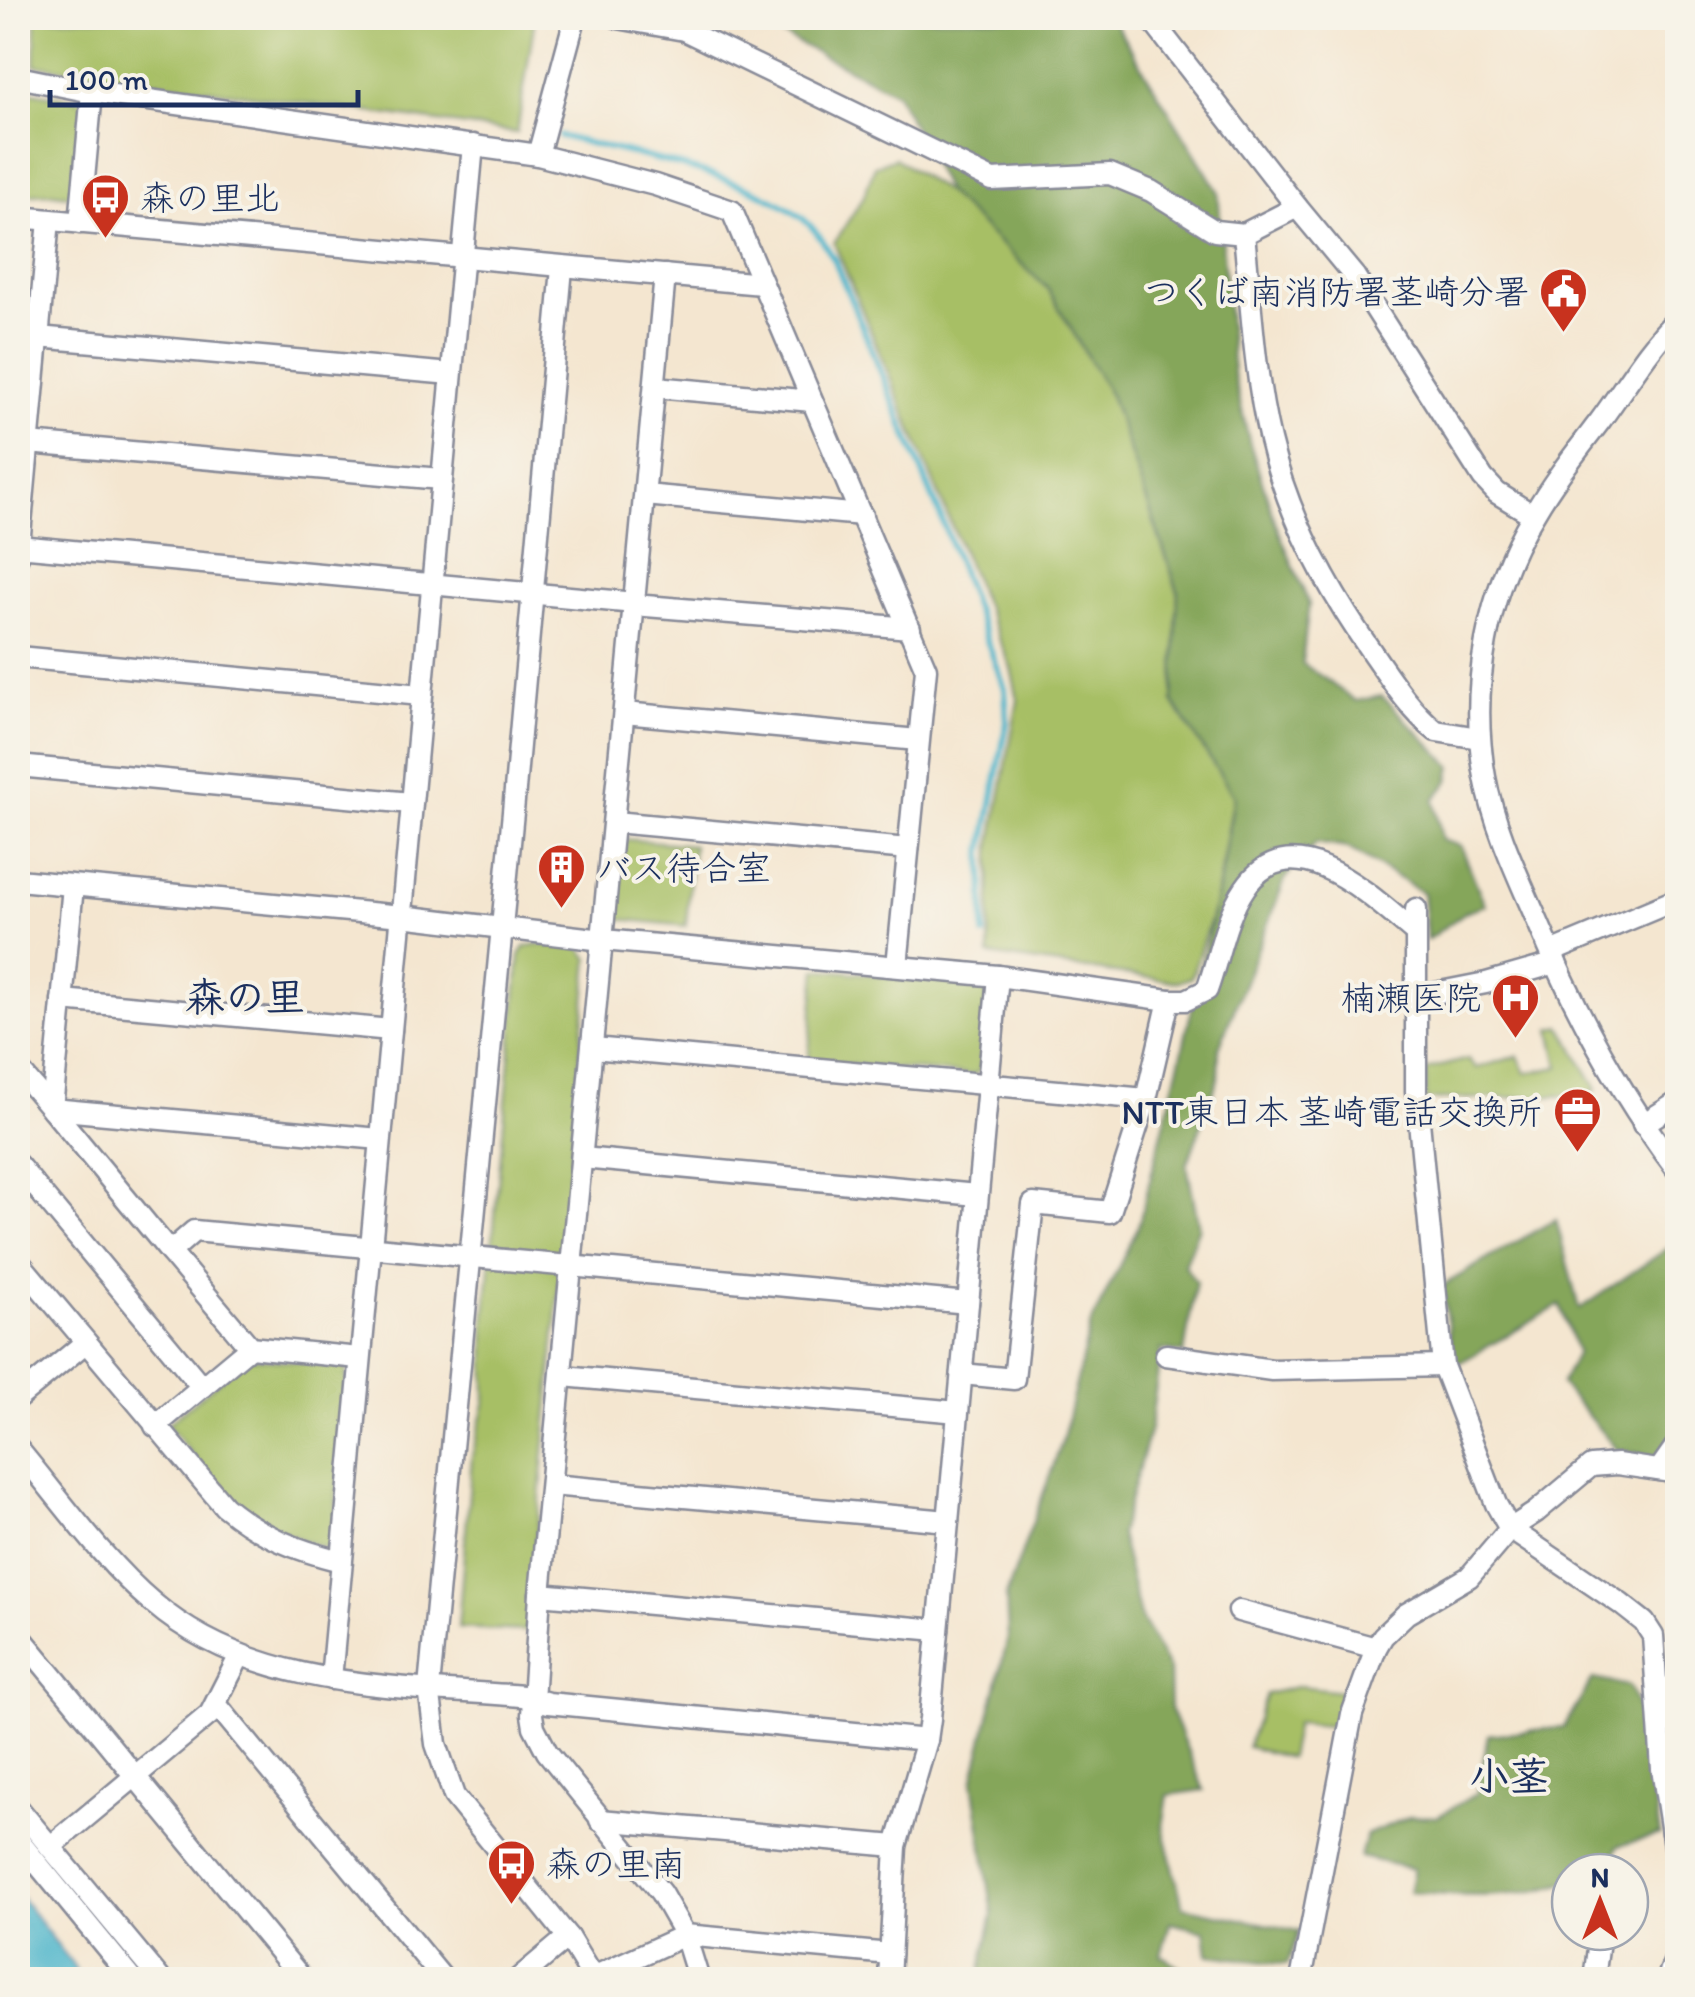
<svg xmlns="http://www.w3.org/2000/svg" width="1695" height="1997" viewBox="0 0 1695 1997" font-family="Itim,'Klee One',sans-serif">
	<rect width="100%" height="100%" fill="#f7f3e8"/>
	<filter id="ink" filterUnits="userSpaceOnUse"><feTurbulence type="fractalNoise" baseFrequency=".01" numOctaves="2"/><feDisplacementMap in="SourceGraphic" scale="20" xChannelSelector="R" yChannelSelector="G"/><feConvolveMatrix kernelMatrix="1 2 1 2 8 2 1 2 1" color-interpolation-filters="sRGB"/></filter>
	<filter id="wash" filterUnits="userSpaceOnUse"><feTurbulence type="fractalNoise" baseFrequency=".0048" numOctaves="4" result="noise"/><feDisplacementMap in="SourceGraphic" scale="40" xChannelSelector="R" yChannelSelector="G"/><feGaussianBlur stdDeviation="2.25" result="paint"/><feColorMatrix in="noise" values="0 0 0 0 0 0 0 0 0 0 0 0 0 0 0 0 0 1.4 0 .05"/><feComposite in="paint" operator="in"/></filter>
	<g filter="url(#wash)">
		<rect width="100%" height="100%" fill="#f4e6d0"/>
		<!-- green -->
		<g fill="#a7bf65" stroke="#617762" stroke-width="2.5">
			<path d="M36 18H535L517 133 35 65Z"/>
			<path d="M27 91 86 101 78 196 52 193 18 195Z"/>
			<path d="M895 158 947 193 1048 289 1111 397 1178 592 1173 702 1234 796 1214 907 1191 978 1178 982 989 955 991 846 1018 700 1011 668 834 243 863 198 875 166Z"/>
			<path d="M624 839 693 845 686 926 617 919Z"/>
			<path d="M536 944 581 948 589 959 528 1631 458 1628 472 1456 486 1400 485 1320 520 955 525 947Z"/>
			<path d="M817 969 982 985 988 992 980 1070 974 1075 808 1061Z"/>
			<path d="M1561 1026 1597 1089 1587 1095 1426 1100V1070L1468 1059 1476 1068 1518 1056 1526 1073 1559 1067 1551 1029Z"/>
			<path d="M248 1357 343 1366 347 1372 333 1541 326 1549C247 1523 217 1487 167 1424Z"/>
			<path d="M1300 1686 1350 1692 1340 1727 1296 1723 1289 1758 1247 1747 1266 1694Z"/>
		</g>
		<!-- forest -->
		<g fill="#85a65a" stroke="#506a5c" stroke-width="2.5">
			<path d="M749 18H1112L1218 191 1233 373 1250 444 1276 524 1309 604 1302 663 1356 701 1382 696 1452 766 1449 781 1434 800 1442 840 1461 846 1485 905 1467 911 1427 940 1423 893 1348 848 1316 843 1286 877 1219 1048 1218 1079 1187 1165 1199 1227 1184 1265 1196 1282 1184 1353 1161 1350 1150 1429 1120 1534 1140 1616 1169 1670 1170 1708 1204 1790 1168 1795 1163 1826 1183 1907 1299 1931 1287 1965 1208 1955 1205 1931 1170 1923 1161 1955 1186 1971 1188 1979H979L993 1914 973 1782 1008 1637 1006 1596 1062 1442 1090 1326 1138 1227 1181 1057 1223 867 1234 796 1173 702 1178 591 1111 397 1048 289 947 193 896 93Z"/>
			<path d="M1556 1219 1579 1309 1677 1242 1678 1429 1658 1458 1617 1450 1561 1384 1577 1352 1560 1305 1454 1366 1442 1286Z"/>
			<path d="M1593 1679 1629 1686 1639 1709 1660 1835 1618 1846 1608 1866 1593 1872H1570V1881C1521 1900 1462 1897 1409 1892L1414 1869 1360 1857 1366 1835 1411 1816 1437 1817 1477 1793 1488 1735 1564 1727Z"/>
		</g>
		<!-- water -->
		<path fill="#4db5cb" stroke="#347294" stroke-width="2.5" d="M18 1894 73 1965 79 1979H18Z"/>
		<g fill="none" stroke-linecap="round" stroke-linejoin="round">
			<!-- stream -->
			<path stroke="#4db5cb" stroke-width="6" d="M560 136C634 156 742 172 802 218 817 230 826 246 835 261L940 515 1005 689 1007 722 983 851 984 935"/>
		</g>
	</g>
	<g filter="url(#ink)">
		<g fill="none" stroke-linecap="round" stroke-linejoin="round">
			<defs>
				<g id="minor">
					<path d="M618 18 684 30 992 180 1110 174 1151 191 1215 231 1244 234"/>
					<path d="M1150 18 1297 207 1355 277 1483 478 1497 493 1533 515"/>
					<path d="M18 77 92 92 538 155 655 185 732 211 926 669 897 966"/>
					<path d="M538 155 575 18"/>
					<path d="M1297 207 1244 234C1251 302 1254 373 1270 440 1288 516 1328 590 1373 654 1391 680 1411 711 1436 731L1479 738"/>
					<path d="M18 217 762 284"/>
					<path d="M80 223 92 92"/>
					<path d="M562 268 513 812 429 1688 436 1744 454 1796 568 1937 594 1980"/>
					<path d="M665 275 540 1594 532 1715 534 1727 547 1752 661 1893 685 1935 699 1980"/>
					<path d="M1678 318C1648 348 1625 387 1600 421 1577 451 1553 481 1534 514 1487 590 1469 690 1485 777 1494 826 1517 874 1537 920 1574 1009 1619 1093 1678 1171"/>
					<path d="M38 337 451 374"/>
					<path d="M655 387 812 401"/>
					<path d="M28 443 441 479"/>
					<path d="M645 495 862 515"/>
					<path d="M18 546 635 603"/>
					<path d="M18 556 49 220"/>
					<path d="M634 605 910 628"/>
					<path d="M18 657 421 695"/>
					<path d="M624 713 918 740"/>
					<path d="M18 766 411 803"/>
					<path d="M614 822 908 849"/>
					<path d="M18 880 402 916 603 940 998 976 1169 1000H1186L1207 990C1219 957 1225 917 1245 888 1293 818 1374 899 1415 933"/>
					<path d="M73 886 52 1109 170 1252 194 1231 968 1303"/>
					<path d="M1551 952 1678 899"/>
					<path d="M1415 997 1486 983 1556 963"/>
					<path d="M62 1000 391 1030"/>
					<path d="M593 1048 1146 1099"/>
					<path d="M18 1069 52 1109 380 1139"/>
					<path d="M1643 1124 1678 1102"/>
					<path d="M582 1158 977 1195"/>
					<path d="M18 1165 202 1387"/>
					<path d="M170 1252 250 1347 359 1358"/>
					<path d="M18 1261 224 1506C260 1536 296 1550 341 1561"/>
					<path d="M1166 1355 1272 1370 1443 1366"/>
					<path d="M962 1374 1014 1379 1033 1204 1110 1212 1146 1099 1169 1000"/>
					<path d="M563 1376 958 1412"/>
					<path d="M18 1398 85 1343"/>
					<path d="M155 1426 250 1347"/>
					<path d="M18 1449C60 1499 103 1561 153 1603 254 1690 397 1686 523 1696L548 1703 927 1740"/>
					<path d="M1659 1470 1678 1443"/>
					<path d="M1678 1473 1617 1464 1591 1466 1536 1512 1510 1529 1621 1604 1644 1622 1653 1636 1662 1769 1672 1833 1678 1834"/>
					<path d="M551 1485 948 1521"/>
					<path d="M540 1594 938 1630"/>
					<path d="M1239 1611 1376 1648"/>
					<path d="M18 1634 303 1980"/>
					<path d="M331 1679 473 145"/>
					<path d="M216 1704 444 1980"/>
					<path d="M18 1808 161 1980"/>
					<path d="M600 1820 896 1846"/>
					<path d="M1672 1833 1676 1859"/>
					<path d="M18 1840 133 1980"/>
					<path d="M50 1847 210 1714 240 1655"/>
					<path d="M1670 1972 1678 1953"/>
					<path d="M593 1977 685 1935 890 1954"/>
					<path d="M517 1980 568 1937"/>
					<path d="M889 1980 896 1846 927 1740 930 1719 998 976"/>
					<path d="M1301 1980 1352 1714 1376 1648 1383 1636 1406 1614 1469 1577 1510 1529 1496 1504 1443 1366 1416 1091V909"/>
					<path d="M1594 1980 1600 1932"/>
				</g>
			</defs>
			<!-- minor casing -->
			<use href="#minor" stroke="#888a97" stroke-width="25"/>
			<!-- minor -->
			<use href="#minor" stroke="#fff" stroke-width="20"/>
		</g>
	</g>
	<!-- icons -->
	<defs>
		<symbol id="bus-pin" viewBox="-11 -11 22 30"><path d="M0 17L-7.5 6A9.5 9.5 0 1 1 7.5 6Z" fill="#c8321e" stroke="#f7f3e8"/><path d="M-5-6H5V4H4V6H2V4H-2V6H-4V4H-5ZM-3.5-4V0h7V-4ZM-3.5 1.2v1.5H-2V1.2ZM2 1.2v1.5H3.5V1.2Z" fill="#fff"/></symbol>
		<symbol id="civic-pin" viewBox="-11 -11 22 30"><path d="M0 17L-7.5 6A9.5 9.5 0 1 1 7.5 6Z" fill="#c8321e" stroke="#f7f3e8"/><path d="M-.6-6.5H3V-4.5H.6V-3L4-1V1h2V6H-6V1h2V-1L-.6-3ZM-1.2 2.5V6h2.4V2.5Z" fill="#fff"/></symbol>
		<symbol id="building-pin" viewBox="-11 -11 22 30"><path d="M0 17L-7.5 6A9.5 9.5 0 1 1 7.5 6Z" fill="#c8321e" stroke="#f7f3e8"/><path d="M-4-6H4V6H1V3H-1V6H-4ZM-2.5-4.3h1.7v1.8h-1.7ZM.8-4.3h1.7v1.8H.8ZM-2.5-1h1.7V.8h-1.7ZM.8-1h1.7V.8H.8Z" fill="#fff"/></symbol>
		<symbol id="hospital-pin" viewBox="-11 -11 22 30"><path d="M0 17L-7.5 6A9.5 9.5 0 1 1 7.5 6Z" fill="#c8321e" stroke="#f7f3e8"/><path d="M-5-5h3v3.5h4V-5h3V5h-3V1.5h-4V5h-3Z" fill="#fff"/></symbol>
		<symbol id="office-pin" viewBox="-11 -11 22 30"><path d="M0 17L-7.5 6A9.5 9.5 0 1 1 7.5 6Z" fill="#c8321e" stroke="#f7f3e8"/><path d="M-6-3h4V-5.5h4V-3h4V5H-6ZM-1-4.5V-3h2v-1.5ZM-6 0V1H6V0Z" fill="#fff"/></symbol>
	</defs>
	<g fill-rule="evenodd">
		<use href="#bus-pin" x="78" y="170" width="55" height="75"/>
		<use href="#civic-pin" x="1536" y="264" width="55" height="75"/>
		<use href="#building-pin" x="534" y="840" width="55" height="75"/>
		<use href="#hospital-pin" x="1488" y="970" width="55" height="75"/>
		<use href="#office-pin" x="1550" y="1084" width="55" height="75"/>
		<use href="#bus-pin" x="484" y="1836" width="55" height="75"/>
	</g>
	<g text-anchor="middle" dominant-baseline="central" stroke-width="8" stroke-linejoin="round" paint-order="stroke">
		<!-- poi labels -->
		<g font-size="35" fill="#1b2f5e" stroke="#f7f3e8" text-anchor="start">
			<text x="140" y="198">森の里北</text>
			<text x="1529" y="292" text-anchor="end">つくば南消防署茎崎分署</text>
			<text x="596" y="868">バス待合室</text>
			<text x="1481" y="998" text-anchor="end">楠瀬医院</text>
			<text x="1542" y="1112" text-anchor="end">NTT東日本 茎崎電話交換所</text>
			<text x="546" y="1864">森の里南</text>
		</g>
		<!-- quarter labels -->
		<g font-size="40" font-weight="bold" fill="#1b2f5e" stroke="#f7f3e8">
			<text x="245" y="997">森の里</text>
			<text x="1509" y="1776">小茎</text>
		</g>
	</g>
	<!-- margin -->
	<rect width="1695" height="1997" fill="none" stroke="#f7f3e8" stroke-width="60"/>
	<!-- north arrow -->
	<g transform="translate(1600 1902)"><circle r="48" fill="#f7f3e8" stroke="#9fa5b1" stroke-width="2.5"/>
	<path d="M0-8L18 38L0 25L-18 38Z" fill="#c8321e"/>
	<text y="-15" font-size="28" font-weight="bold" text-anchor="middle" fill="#1b2f5e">N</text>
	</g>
	<!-- scale -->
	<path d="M50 90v15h308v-15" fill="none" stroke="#1b2f5e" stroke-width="5"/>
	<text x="65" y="90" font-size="30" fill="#1b2f5e" stroke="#f7f3e8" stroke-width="8" paint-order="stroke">100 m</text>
</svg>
